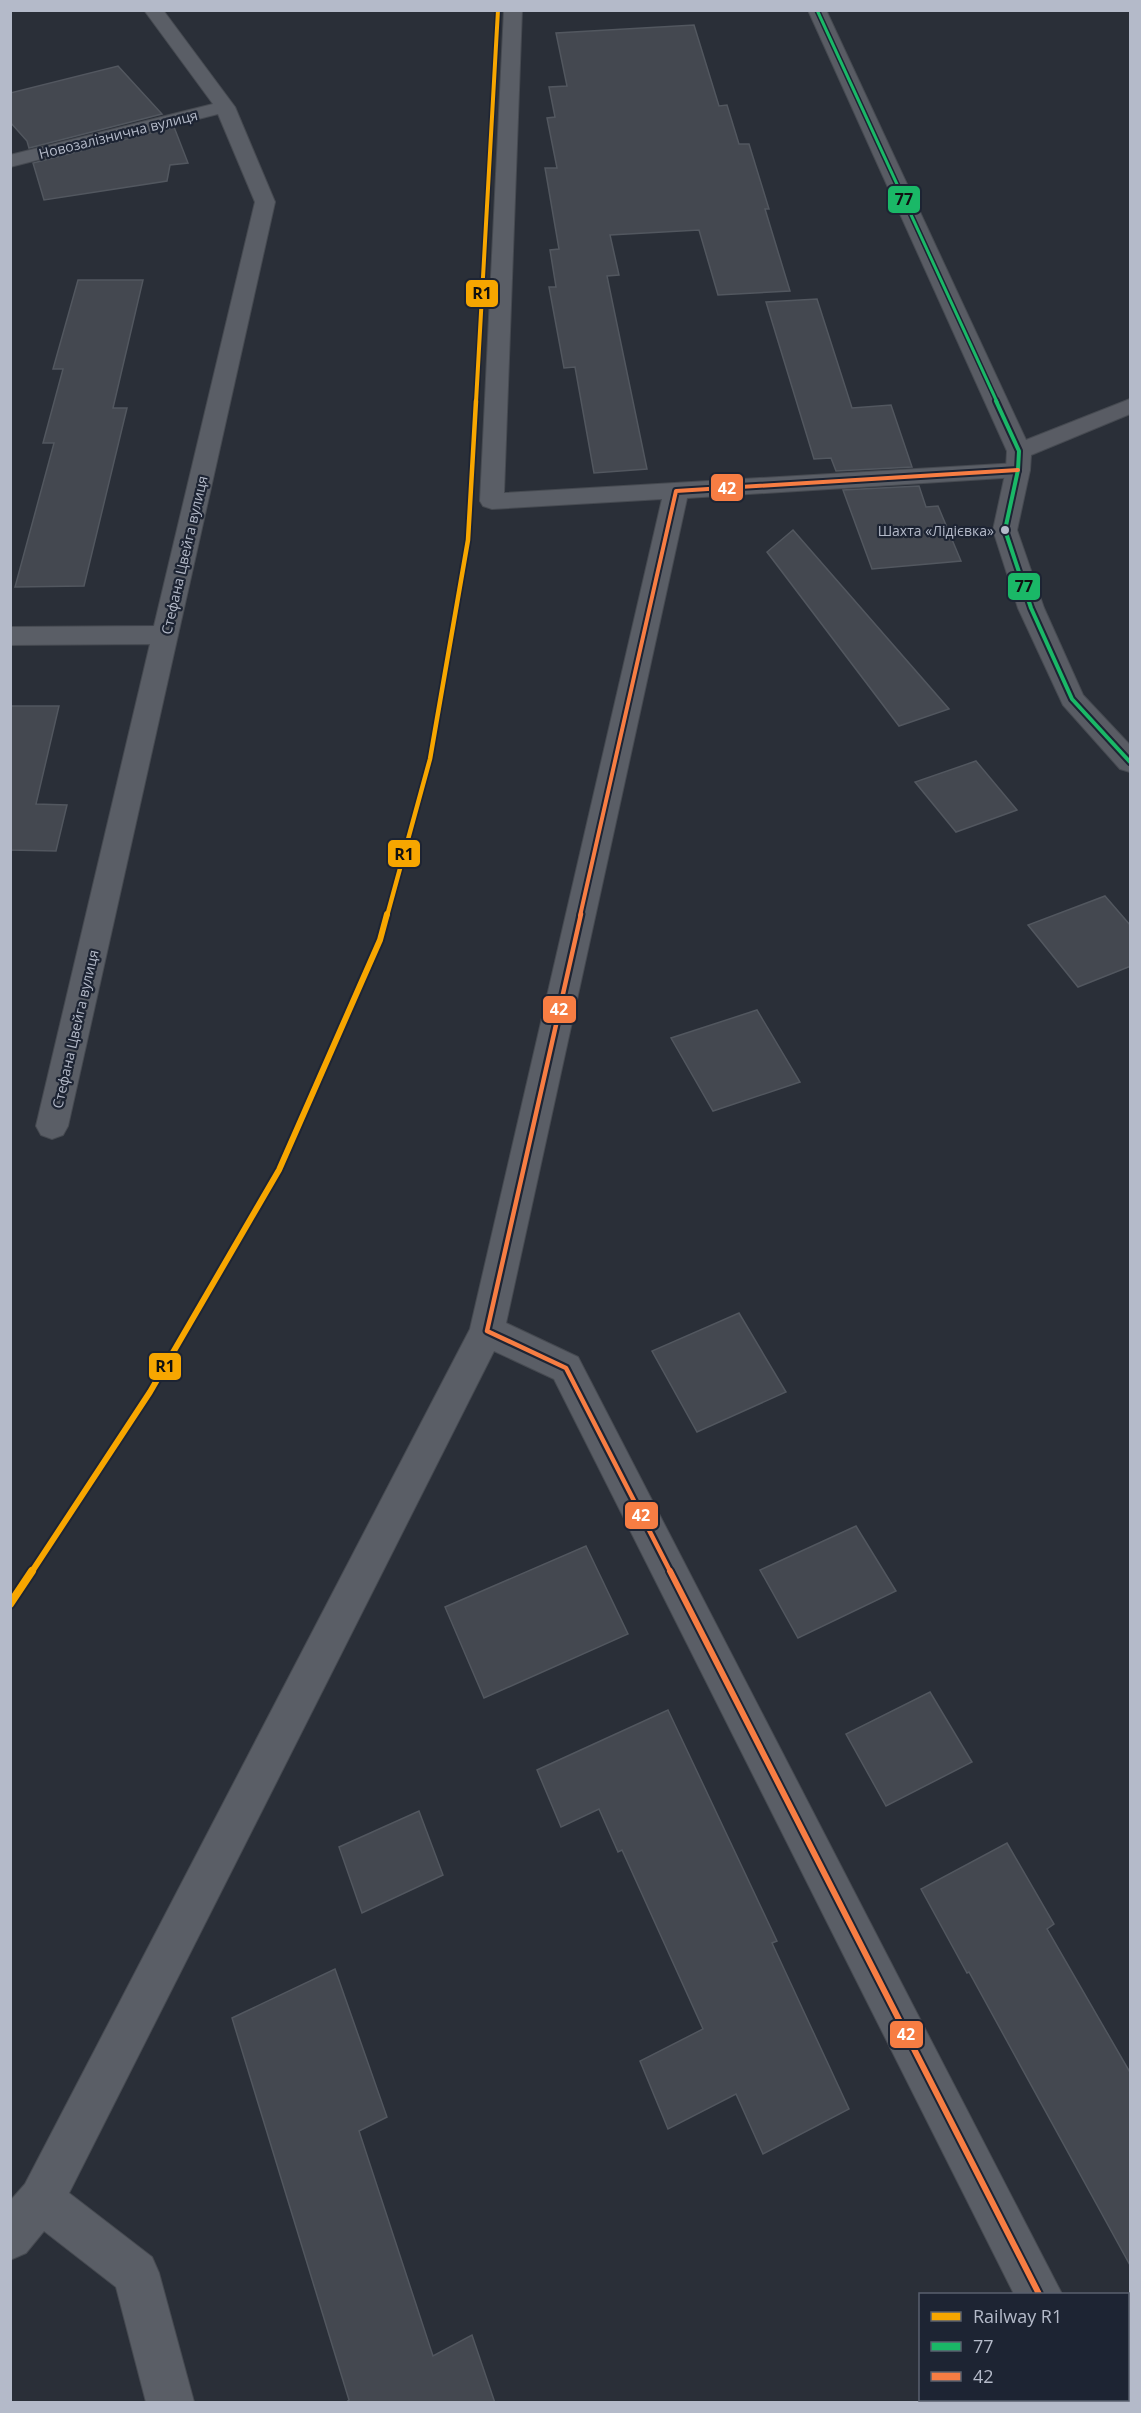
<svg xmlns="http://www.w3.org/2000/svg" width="1141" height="2413" viewBox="0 0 1141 2413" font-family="'Open Sans',sans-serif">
	<rect width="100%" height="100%" fill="#2a2f38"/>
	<!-- building -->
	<g fill="#444850" stroke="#52575f" stroke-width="1.5">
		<path d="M694 25 719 106 727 105 739 144H749L769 209H765L790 291 718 295 699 230 610 235 619 275 607 276 647 469 594 473 575 367 564 368 549 287H556L550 250 559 249 545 168H557L547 118 555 117 549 87 567 86 556 33Z"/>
		<path d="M118 66 162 114 29 148 27 141 10 122V93Z"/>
		<path d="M174 127 188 163 170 165 167 181 44 200 33 163Z"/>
		<path d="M78 280H143L113 408H127L84 586 15 587 54 443H43L63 369H53Z"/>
		<path d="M817 299 852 408 891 405 912 467 836 471 831 458 814 459 766 302Z"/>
		<path d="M919 486 926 507 938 506 961 561 872 569 843 490Z"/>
		<path d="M793 530 949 709 899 726 767 552Z"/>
		<path d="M10 706H59L36 804 67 805 56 851 10 850Z"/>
		<path d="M976 761 1017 810 956 832 915 782Z"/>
		<path d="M1105 896 1131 926V966L1078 987 1028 925Z"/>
		<path d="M757 1010 800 1082 713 1111 671 1038Z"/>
		<path d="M739 1313 786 1392 697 1432 652 1351Z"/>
		<path d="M856 1526 896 1591 798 1638 760 1570Z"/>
		<path d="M586 1546 628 1634 484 1698 445 1607Z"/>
		<path d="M930 1692 972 1762 886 1806 846 1734Z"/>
		<path d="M668 1710 777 1941 772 1943 849 2109 763 2154 736 2094 668 2129 640 2061 703 2029 622 1850 618 1852 599 1809 561 1827 537 1770Z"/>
		<path d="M419 1811 443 1875 362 1913 339 1847Z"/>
		<path d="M1007 1843 1054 1924 1047 1929 1131 2074V2267L969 1972 967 1973 921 1889Z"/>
		<path d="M335 1969 387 2117 359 2131 433 2356 472 2335 495 2403H345L349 2400 232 2018Z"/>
	</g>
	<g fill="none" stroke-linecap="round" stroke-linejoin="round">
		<defs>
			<g id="street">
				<path d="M144 10H163L235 107 275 202 68 1126 63 1135 52 1139 41 1135 36 1126 150 644 10 645V627L154 626 255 202 218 114 10 167V155L213 104Z"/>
				<path d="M504 10H522L504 493 1018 463 1026 465 1030 470 1026 475 1018 477 687 498 506 1323 578 1357 1062 2294H1014L554 1379 494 1351 69 2193 152 2257 159 2273 194 2402H146L116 2287 44 2231 26 2253 10 2260V2201L25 2184 470 1329 662 499 492 509 483 506 480 501Z"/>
				<path d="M1069 2400H1117L1118 2402H1070Z"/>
			</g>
			<path id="secondary" d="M808 10H826L1026 440 1130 399V414L1031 455 1030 470 1017 530 1044 608 1083 695 1130 745V772L1120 769 1063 705 1018 608 993 530 1006 470 1007 451Z"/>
		</defs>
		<!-- street casing -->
		<use href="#street" stroke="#464a51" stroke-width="2"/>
		<!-- secondary casing -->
		<use href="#secondary" stroke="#464a51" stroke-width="2"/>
		<!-- street -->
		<use href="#street" fill="#5a5e66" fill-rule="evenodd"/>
		<!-- secondary -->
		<use href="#secondary" fill="#595c64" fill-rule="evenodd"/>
		<defs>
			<path id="bus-1-far1" d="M817 10 997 402"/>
			<path id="bus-1" d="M996 401 1019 451 1018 470 1005 530 1031 608 1072 699 1130 762"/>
			<path id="bus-2-far2" d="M580 916 676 491 1018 470"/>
			<path id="bus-2-far1" d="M581 914 487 1331 566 1368 671 1573"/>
			<path id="bus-2" d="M670 1571 1039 2294"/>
		</defs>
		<!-- bus-1-far1 casing -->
		<use href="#bus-1-far1" stroke="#1d2433" stroke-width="6"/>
		<!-- bus-1 casing -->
		<use href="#bus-1" stroke="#1d2433" stroke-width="8"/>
		<!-- bus-2-far2 casing -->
		<use href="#bus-2-far2" stroke="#1d2433" stroke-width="8"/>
		<!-- bus-2-far1 casing -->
		<use href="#bus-2-far1" stroke="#1d2433" stroke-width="9"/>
		<!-- bus-2 casing -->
		<use href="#bus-2" stroke="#1d2433" stroke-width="10"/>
		<!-- bus-1-far1 -->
		<use href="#bus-1-far1" stroke="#1ab867" stroke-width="3"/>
		<!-- bus-1 -->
		<use href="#bus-1" stroke="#1ab867" stroke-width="4"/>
		<!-- bus-2-far2 -->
		<use href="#bus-2-far2" stroke="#f77d43" stroke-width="4"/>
		<!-- bus-2-far1 -->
		<use href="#bus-2-far1" stroke="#f77d43" stroke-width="4.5"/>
		<!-- bus-2 -->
		<use href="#bus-2" stroke="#f77d43" stroke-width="6"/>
		<defs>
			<path id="rail-1-far3" d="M476 402 498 10"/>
			<path id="rail-1-far2" d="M387 916 430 759 468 540 476 401"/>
			<path id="rail-1-far1" d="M31 1573 150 1392 279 1170 380 940 387 914"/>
			<path id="rail-1" d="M10 1604 32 1571"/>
		</defs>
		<!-- rail-1-far3 casing -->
		<use href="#rail-1-far3" stroke="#1d2433" stroke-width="7"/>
		<!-- rail-1-far2 casing -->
		<use href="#rail-1-far2" stroke="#1d2433" stroke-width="8"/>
		<!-- rail-1-far1 casing -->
		<use href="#rail-1-far1" stroke="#1d2433" stroke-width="10"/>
		<!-- rail-1 casing -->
		<use href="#rail-1" stroke="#1d2433" stroke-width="12"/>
		<!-- rail-1-far3 -->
		<use href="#rail-1-far3" stroke="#f7a600" stroke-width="4"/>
		<!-- rail-1-far2 -->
		<use href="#rail-1-far2" stroke="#f7a600" stroke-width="4.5"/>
		<!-- rail-1-far1 -->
		<use href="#rail-1-far1" stroke="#f7a600" stroke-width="6"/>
		<!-- rail-1 -->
		<use href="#rail-1" stroke="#f7a600" stroke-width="8"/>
	</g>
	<!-- markers -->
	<circle fill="#b4bac9" stroke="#1d2433" stroke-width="2" cx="1005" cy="530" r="5"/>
	<g text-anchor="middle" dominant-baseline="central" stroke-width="4.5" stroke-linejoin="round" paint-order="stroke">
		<!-- far-street labels -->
		<g font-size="14" fill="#b4bac9" stroke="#1d2433">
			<text transform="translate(118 134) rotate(-14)">Новозалізнична вулиця</text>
			<text transform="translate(184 555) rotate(-77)">Стефана Цвейга вулиця</text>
			<text transform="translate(75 1029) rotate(-77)">Стефана Цвейга вулиця</text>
		</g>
		<!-- bus labels -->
		<g font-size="14" fill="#b4bac9" stroke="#1d2433" text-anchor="end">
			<text x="994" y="530">Шахта «Лідієвка»</text>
		</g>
	</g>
	<g stroke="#1d2433" stroke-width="2">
		<rect x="887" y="185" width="34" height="29" rx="6" fill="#1ab867"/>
		<rect x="465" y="279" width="34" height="29" rx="6" fill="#f7a600"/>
		<rect x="710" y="473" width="34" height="29" rx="6" fill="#f77d43"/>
		<rect x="1007" y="572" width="34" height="29" rx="6" fill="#1ab867"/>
		<rect x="387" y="839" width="34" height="29" rx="6" fill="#f7a600"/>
		<rect x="542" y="995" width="35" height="29" rx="6" fill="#f77d43"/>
		<rect x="148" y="1352" width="34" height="29" rx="6" fill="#f7a600"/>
		<rect x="624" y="1501" width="35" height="29" rx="6" fill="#f77d43"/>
		<rect x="889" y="2020" width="35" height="29" rx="6" fill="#f77d43"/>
	</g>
	<g font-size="16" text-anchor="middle" font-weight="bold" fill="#fff">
		<text x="727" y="494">42</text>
		<text x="559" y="1015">42</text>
		<text x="641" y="1521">42</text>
		<text x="906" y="2040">42</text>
	</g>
	<g font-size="16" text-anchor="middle" font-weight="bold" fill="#111">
		<text x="904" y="205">77</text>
		<text x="482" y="299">R1</text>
		<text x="1024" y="592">77</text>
		<text x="404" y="860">R1</text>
		<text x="165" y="1372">R1</text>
	</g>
	<!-- border -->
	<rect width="1141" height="2413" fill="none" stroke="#b4bac9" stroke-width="24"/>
	<!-- legend -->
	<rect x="919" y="2293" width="210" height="108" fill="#1d2433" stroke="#59606f" stroke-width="1.5"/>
	<rect x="931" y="2312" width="30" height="9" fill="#f7a600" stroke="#59606f" stroke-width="1.5"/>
	<text x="973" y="2323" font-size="18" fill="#b4bac9">Railway R1</text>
	<rect x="931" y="2342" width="30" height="9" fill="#1ab867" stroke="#59606f" stroke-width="1.5"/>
	<text x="973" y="2353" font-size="18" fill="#b4bac9">77</text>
	<rect x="931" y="2372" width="30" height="9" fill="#f77d43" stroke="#59606f" stroke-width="1.5"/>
	<text x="973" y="2383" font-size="18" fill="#b4bac9">42</text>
</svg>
